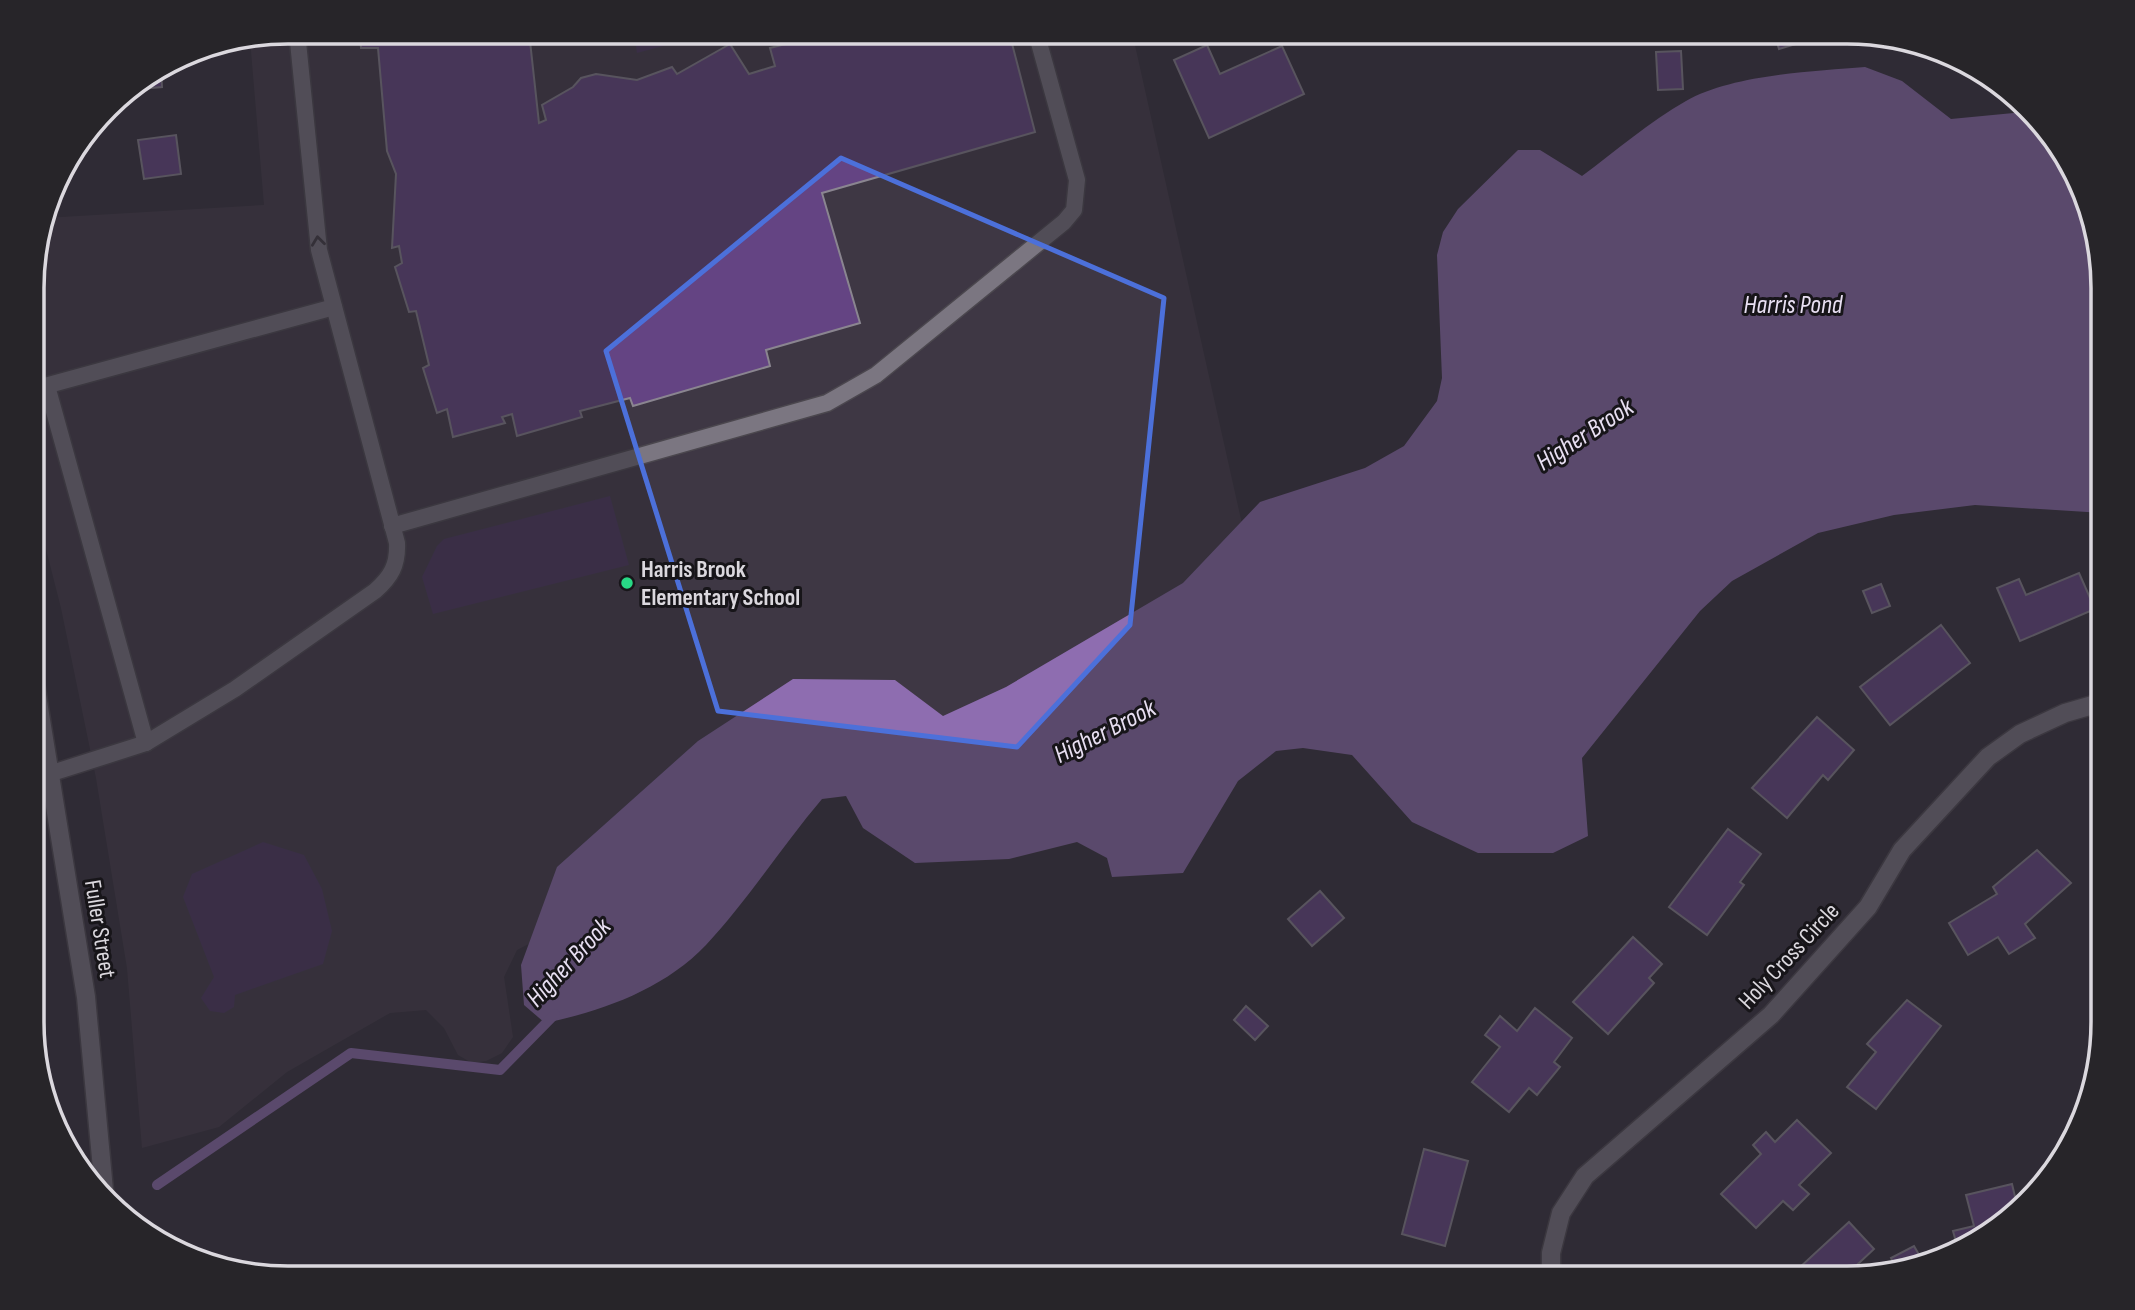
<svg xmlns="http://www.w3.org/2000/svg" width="2135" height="1310" viewBox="0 0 2135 1310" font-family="'Sofia Sans Condensed',sans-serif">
	<rect width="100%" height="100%" fill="#302b35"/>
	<!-- built -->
	<path fill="#3e3744" d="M288 32H1132L1244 533 1204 570 984 735 887 692 550 933 517 950 504 977 513 1037 502 1053 486 1061 472 1063 458 1055 444 1028 426 1010 390 1013 287 1072 219 1127 142 1148 127 968 96 778 61 608 34 502V255L45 218 264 205 250 39Z"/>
	<!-- green -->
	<g fill="#47325c">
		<path d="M634 32H715L637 53Z"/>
		<path d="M610 496 629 565 433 614 422 577 437 546 444 539Z"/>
		<path d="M263 842 304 855 322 889 332 931 323 964 235 995 234 1007 224 1013 210 1011 201 998 214 977 183 897 192 874Z"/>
	</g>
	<!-- water -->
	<path fill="#8e6db0" d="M1865 67 1902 81 1951 119 2024 112 2069 160 2103 272V513L1975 505 1894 515 1818 533 1732 581 1700 611 1582 758 1588 836 1553 853H1478L1412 822 1352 755 1303 748 1276 751 1238 781 1183 873 1112 877 1107 858 1077 842 1009 859 915 863 863 828 846 796 822 799C782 846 748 900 706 945 664 989 603 1011 545 1023L524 1005 521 965 557 867 698 741 793 679 895 680 943 716 1006 687 1183 583 1260 502 1365 468 1404 446 1437 401 1442 378 1437 255 1443 232 1458 209 1518 150H1540L1582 176C1616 151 1650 121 1686 101 1731 75 1814 71 1865 67Z"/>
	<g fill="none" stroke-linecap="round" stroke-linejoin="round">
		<!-- stream -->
		<path stroke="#8e6db0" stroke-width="10" d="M157 1185 351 1053 500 1070 555 1014"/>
	</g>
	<!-- building -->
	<g fill="#644483" stroke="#8a8590" stroke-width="2">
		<path d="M360 32H529L539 123 546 120 542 105 573 87 581 78 596 74 637 80 672 67 677 74 730 44 749 74 775 66 770 48 832 32H1009L1035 132 822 193 860 323 766 350 770 366 633 406 630 398 580 411 582 417 517 436 512 414 502 417 505 423 453 437 447 409 437 413 423 368 429 365 416 311 409 312 395 267 402 263 399 246 392 248 396 174 387 151 378 48H361Z"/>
		<path d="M1774 32H1836L1779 49Z"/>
		<path d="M1207 45 1220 74 1282 46 1304 94 1209 138 1174 60Z"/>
		<path d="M1681 51 1683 89 1658 90 1656 52Z"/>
		<path d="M161 69 162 87 128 90Z"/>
		<path d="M176 135 181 174 144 179 138 140Z"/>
		<path d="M2079 573 2095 609 2020 641 1997 588 2019 579 2026 595Z"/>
		<path d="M1881 584 1890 606 1872 613 1863 591Z"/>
		<path d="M1941 625 1970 663 1890 725 1860 687Z"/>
		<path d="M1817 717 1854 750 1828 780 1823 775 1787 818 1752 788Z"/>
		<path d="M1728 829 1761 854 1740 882 1744 885 1707 935 1669 907Z"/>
		<path d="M2037 850 2071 883 2025 924 2035 938 2009 954 1998 937 1968 955 1949 923 1997 894 1993 887Z"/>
		<path d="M1320 891 1344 918 1312 946 1288 919Z"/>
		<path d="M1633 937 1662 964 1649 978 1654 983 1608 1034 1573 1002Z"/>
		<path d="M1907 1000 1941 1026 1876 1109 1847 1087 1876 1052 1867 1044Z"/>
		<path d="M1246 1006 1268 1026 1255 1040 1234 1020Z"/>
		<path d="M1535 1008 1572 1038 1554 1062 1560 1067 1537 1095 1529 1088 1509 1112 1472 1082 1500 1047 1485 1035 1500 1016 1517 1031Z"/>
		<path d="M1797 1120 1831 1153 1799 1185 1809 1194 1793 1210 1783 1201 1756 1228 1721 1194 1761 1154 1753 1145 1766 1132 1775 1142Z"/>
		<path d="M1424 1149 1468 1161 1445 1246 1402 1234Z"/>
		<path d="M2012 1184 2017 1205 1975 1244 1958 1249 1953 1231 1974 1226 1966 1195Z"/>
		<path d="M1849 1222 1874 1249 1843 1278H1808L1799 1268Z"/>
		<path d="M1914 1246 1922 1260 1896 1268 1891 1258Z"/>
	</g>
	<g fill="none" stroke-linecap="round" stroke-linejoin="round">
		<defs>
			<g id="service">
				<path d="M47 386 146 743"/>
				<path d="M34 389 334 307"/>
				<path d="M392 526 827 403 876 375 1064 222 1074 210 1077 180 1036 32"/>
				<path d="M49 774 146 743 235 689 375 591C391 577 398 565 397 543L319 250 297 32"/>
			</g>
			<path id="minor" d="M1551 1278V1253L1561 1213 1585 1176 1771 1015 1868 907 1902 850 1988 757 2020 734 2065 713 2103 702"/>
			<path id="tertiary" d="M34 677 86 997 104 1190"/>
		</defs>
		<!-- service casing -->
		<use href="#service" stroke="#4b474e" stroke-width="19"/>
		<!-- minor casing -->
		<use href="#minor" stroke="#4b474e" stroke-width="21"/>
		<!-- tertiary casing -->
		<use href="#tertiary" stroke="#4b474e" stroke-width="21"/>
		<!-- service -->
		<use href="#service" stroke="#7b7681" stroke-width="16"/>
		<!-- minor -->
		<use href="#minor" stroke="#7b7681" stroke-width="18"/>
		<!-- tertiary -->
		<use href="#tertiary" stroke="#7b7681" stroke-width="18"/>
	</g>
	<!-- one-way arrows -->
	<defs><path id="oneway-chevron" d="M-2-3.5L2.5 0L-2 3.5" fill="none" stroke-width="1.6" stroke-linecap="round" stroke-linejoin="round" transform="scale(1.75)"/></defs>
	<use stroke="#3a373d" href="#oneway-chevron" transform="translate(318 241) rotate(-97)"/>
	<!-- marked area -->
	<path d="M0 0H2135V1310H0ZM841 158 1164 298 1130 625 1017 747 718 711 606 351Z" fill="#302b35" fill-opacity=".55" fill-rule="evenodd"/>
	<path fill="none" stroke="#4c70da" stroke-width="5" stroke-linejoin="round" d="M841 158 1164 298 1130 625 1017 747 718 711 606 351Z"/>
	<!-- markers -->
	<circle fill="#28d885" stroke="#171519" stroke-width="2.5" cx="627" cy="583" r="7"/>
	<g text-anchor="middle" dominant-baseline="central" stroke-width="6" stroke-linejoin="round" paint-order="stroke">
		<!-- poi labels -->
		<g font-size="24" font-weight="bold" fill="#dbd8de" stroke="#171519" text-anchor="start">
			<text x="641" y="569">Harris Brook<tspan x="641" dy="28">Elementary School</tspan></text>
		</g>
		<!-- street labels -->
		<g font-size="24" fill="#dbd8de" stroke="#171519">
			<text transform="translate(100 929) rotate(81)">Fuller Street</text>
			<text transform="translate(1789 956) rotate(-47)">Holy Cross Circle</text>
		</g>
		<!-- water labels -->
		<g font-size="26" font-style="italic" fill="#e8dff2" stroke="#171519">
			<text x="1793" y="305">Harris Pond</text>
			<text transform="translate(1585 435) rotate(-33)">Higher Brook</text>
			<text transform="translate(1105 732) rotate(-27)">Higher Brook</text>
			<text transform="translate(569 963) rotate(-47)">Higher Brook</text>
		</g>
	</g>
	<!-- crop -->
	<path d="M0 0H2135V1310H0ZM288 44H1847A244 244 0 0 1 2091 288V1022A244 244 0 0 1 1847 1266H288A244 244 0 0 1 44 1022V288A244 244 0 0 1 288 44Z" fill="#272529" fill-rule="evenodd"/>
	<path fill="none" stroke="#dbd8de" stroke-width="3.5" d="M288 44H1847A244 244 0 0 1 2091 288V1022A244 244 0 0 1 1847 1266H288A244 244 0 0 1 44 1022V288A244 244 0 0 1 288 44Z"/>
</svg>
